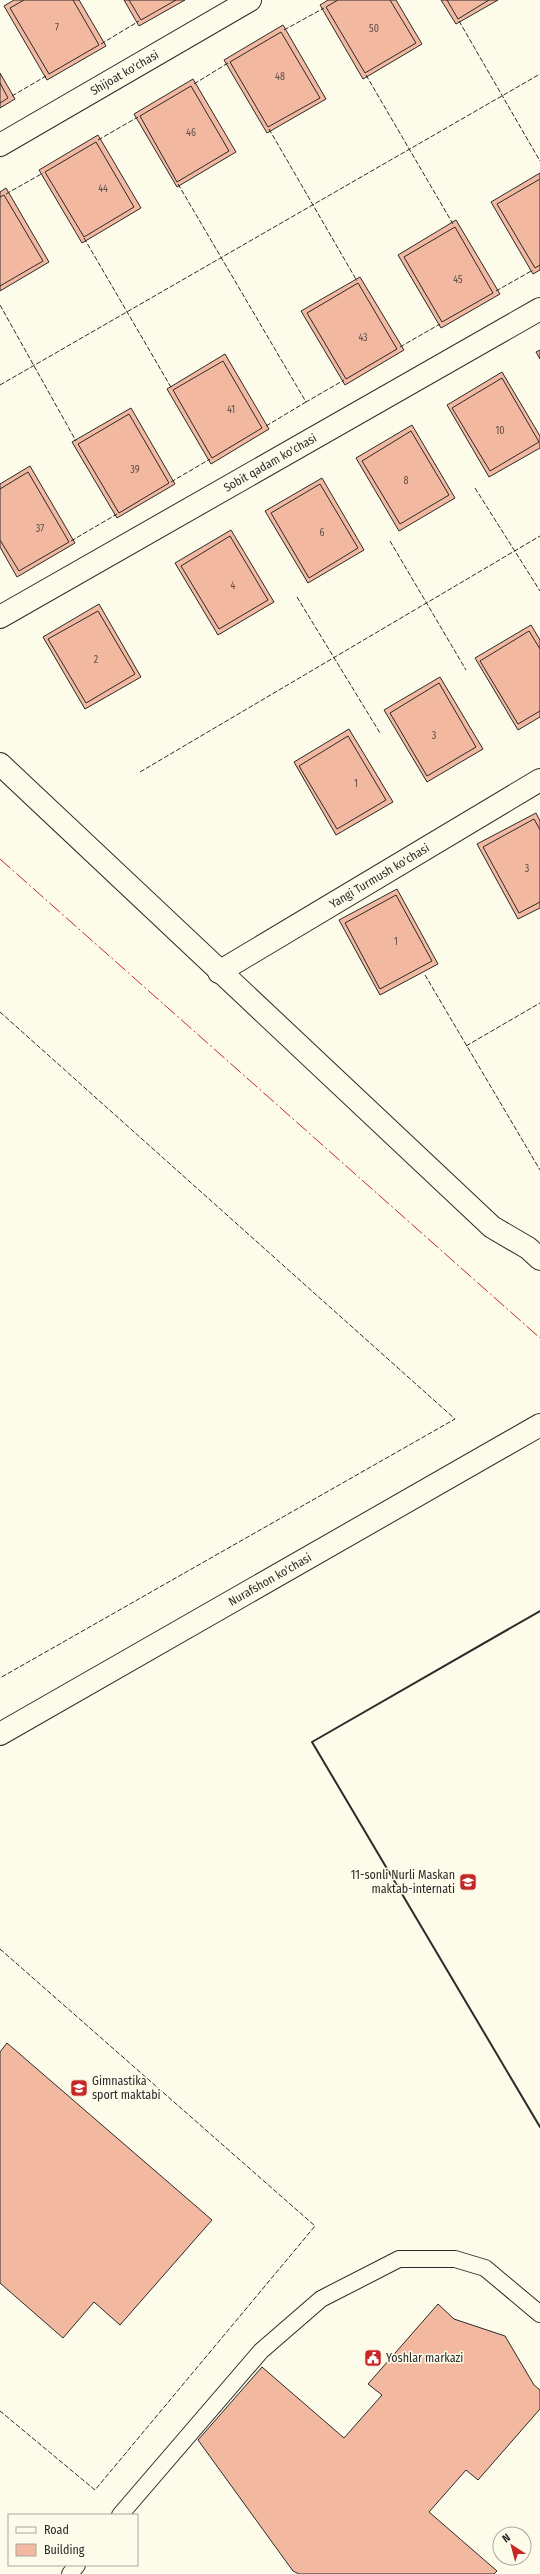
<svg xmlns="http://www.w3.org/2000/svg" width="540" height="2574" viewBox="0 0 540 2574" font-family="'Fira Sans Condensed',sans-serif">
	<rect width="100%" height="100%" fill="#fdfbea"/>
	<!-- building -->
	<g fill="#f2b8a0" stroke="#2b2b2b">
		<path d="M14 0H79L106 46 47 80 4 6Z"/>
		<path d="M24 0H73L99 45 49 74 10 8Z"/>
		<path d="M124 0H185L139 26Z"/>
		<path d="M129 0H176L141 20Z"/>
		<path d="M328 0H396L422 44 363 79 320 5Z"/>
		<path d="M338 0H390L416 43 365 73 326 7Z"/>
		<path d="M441 0H498L456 24Z"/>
		<path d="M447 0H489L458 19Z"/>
		<path d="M283 25 326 99 267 133 224 60Z"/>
		<path d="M281 32 320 98 268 127 230 62Z"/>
		<path d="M0 73 15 99 0 108Z"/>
		<path d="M193 79 236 152 177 187 134 114Z"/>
		<path d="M0 83 8 98 0 103Z"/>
		<path d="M191 86 229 151 177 182 140 116Z"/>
		<path d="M98 135 141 208 82 243 39 170Z"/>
		<path d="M96 142 134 207 84 237 45 172Z"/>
		<path d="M540 173V270L533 274 491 202Z"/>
		<path d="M540 179V265L535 268 497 204Z"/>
		<path d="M6 188 49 262 0 291V192Z"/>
		<path d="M4 195 43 261 0 286V197Z"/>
		<path d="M456 220 500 294 441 328 398 255Z"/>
		<path d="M455 227 493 293 442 322 404 257Z"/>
		<path d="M360 277 404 350 345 385 301 311Z"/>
		<path d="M358 283 397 349 346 379 307 313Z"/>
		<path d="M540 350V359L536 352Z"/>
		<path d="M225 354 269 429 211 464 167 389Z"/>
		<path d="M223 361 262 428 212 458 173 390Z"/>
		<path d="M502 372 540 436V448L489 477 447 405Z"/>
		<path d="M502 378 539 442 490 471 452 408Z"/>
		<path d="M131 408 175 484 117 518 72 442Z"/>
		<path d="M129 414 169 483 119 513 78 444Z"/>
		<path d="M412 425 455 498 399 531 356 458Z"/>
		<path d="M411 431 449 495 400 524 362 461Z"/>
		<path d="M30 466 75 543 17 577 0 547V484Z"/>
		<path d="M28 472 69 542 19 571 0 540V489Z"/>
		<path d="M322 478 364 550 308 583 265 511Z"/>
		<path d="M320 484 358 548 309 578 271 513Z"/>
		<path d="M231 530 274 602 218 635 175 563Z"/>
		<path d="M230 536 268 600 219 629 181 566Z"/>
		<path d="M99 604 141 677 85 709 43 637Z"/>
		<path d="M98 611 135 674 86 703 48 639Z"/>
		<path d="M531 625 540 640V717L518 730 475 658Z"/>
		<path d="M529 631 540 649V711L518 724 480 661Z"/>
		<path d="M440 677 483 749 427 782 384 710Z"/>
		<path d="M439 683 476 747 427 776 390 713Z"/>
		<path d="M349 729 393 802 336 835 294 762Z"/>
		<path d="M348 736 386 800 337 829 299 766Z"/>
		<path d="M536 813 540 821V908L518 919 477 844Z"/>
		<path d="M534 819 540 830V902L519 913 483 847Z"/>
		<path d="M397 889 438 964 380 995 339 920Z"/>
		<path d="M396 895 432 961 380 989 345 923Z"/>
		<path d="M7 2043 212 2220 120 2325 94 2302 63 2338 0 2283V2052Z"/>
		<path d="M438 2304 454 2319 505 2336 534 2385 540 2390V2409L478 2480 466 2470 429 2512 497 2571 494 2574H299L293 2571 198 2440 262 2367 344 2438 382 2395 368 2384Z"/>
	</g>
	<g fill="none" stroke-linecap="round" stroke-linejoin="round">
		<defs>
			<g id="lane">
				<path d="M120 2515 261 2351 321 2299 399 2259H455L485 2268 540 2314"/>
				<path d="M70 2574 77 2565"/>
			</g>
			<g id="street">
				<path id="s1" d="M0 145 250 0"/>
				<path id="s2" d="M0 617 540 309"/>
				<path d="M0 764 492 1227 528 1248 540 1259"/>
				<path id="s3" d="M219 972 540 780"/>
			</g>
			<g id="secondary">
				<path id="s4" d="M0 1734 540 1425"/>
			</g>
		</defs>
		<!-- lane casing -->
		<use href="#lane" stroke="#2b2b2b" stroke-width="18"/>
		<!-- street casing -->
		<use href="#street" stroke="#2b2b2b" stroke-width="24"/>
		<!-- secondary casing -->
		<use href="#secondary" stroke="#2b2b2b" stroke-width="24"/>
		<!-- lane -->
		<use href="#lane" stroke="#fdfbea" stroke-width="16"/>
		<!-- street -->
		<use href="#street" stroke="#fdfbea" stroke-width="22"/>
		<!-- secondary -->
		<use href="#secondary" stroke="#fdfbea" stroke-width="22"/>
		<!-- fence -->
		<g stroke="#2b2b2b" stroke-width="1" stroke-dasharray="5 2" stroke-linecap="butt">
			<path d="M459 21 540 161"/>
			<path d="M284 30 324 8"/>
			<path d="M101 44 139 21"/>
			<path d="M366 75 453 224"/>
			<path d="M194 84 228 63"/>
			<path d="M12 96 46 76"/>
			<path d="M269 129 357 281"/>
			<path d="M98 140 138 117"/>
			<path d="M178 184 306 402 344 380"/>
			<path d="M6 194 43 173"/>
			<path d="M84 238 172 389"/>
			<path d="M496 291 533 270"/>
			<path d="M0 305 76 441"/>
			<path d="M400 347 440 324"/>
			<path d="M0 385 540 74"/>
			<path d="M266 426 306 402"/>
			<path d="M171 482 210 459"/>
			<path d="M475 488 540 591"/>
			<path d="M71 541 117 514"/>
			<path d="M390 541 466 670"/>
			<path d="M297 597 380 733"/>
			<path d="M140 772 540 536"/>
			<path d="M425 975 540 1170"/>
			<path d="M0 1012 455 1419 0 1678"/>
			<path d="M466 1046 540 1003"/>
			<path d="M0 1949 315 2226 95 2490 0 2411"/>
		</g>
		<!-- wall -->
		<path stroke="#2b2b2b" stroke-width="2" d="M540 1611 312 1742 540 2127"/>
		<!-- power -->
		<path stroke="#c62828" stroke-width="1" stroke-dasharray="14 3 2 3" stroke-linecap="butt" d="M0 859 540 1338"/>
	</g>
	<!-- icons -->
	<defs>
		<symbol id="school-square" viewBox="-11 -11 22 22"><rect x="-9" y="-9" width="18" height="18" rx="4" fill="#c62828" stroke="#fdfbea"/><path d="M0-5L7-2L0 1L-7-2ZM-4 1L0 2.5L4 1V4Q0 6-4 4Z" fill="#fff"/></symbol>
		<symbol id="civic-square" viewBox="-11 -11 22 22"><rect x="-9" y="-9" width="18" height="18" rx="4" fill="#c62828" stroke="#fdfbea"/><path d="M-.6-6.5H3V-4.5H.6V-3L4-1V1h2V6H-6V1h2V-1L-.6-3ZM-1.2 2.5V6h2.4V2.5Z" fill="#fff"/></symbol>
	</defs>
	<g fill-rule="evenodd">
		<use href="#school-square" x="458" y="1872" width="20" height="20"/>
		<use href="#school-square" x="69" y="2078" width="20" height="20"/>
		<use href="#civic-square" x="363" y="2348" width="20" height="20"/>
	</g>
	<g text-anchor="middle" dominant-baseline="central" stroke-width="3" stroke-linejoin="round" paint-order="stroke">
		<!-- number labels -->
		<g font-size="10" fill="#5d4e48">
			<text x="57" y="28">7</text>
			<text x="374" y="29">50</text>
			<text x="280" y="77">48</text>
			<text x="191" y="133">46</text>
			<text x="103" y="189">44</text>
			<text x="458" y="280">45</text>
			<text x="363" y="338">43</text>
			<text x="231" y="410">41</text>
			<text x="500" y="431">10</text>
			<text x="135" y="470">39</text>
			<text x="406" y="481">8</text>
			<text x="40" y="529">37</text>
			<text x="322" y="533">6</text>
			<text x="233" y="586">4</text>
			<text x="96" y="660">2</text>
			<text x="434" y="736">3</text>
			<text x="356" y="784">1</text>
			<text x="527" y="869">3</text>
			<text x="396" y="942">1</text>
		</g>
		<!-- street labels -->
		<g font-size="12" fill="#2b2b2b" stroke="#fdfbea">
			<text stroke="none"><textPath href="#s1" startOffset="144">Shijoat ko'chasi</textPath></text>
			<text stroke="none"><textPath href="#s2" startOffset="311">Sobit qadam ko'chasi</textPath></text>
			<text stroke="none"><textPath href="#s3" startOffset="187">Yangi Turmush ko'chasi</textPath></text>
			<text stroke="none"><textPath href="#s4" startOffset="311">Nurafshon ko'chasi</textPath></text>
		</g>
		<!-- poi labels -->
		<g font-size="12" fill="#2b2b2b" stroke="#fdfbea" text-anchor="start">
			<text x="455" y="1875" text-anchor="end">11-sonli Nurli Maskan<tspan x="455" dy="14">maktab-internati</tspan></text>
			<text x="92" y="2081">Gimnastika<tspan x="92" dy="14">sport maktabi</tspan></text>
			<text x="386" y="2358">Yoshlar markazi</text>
		</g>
	</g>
	<!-- legend -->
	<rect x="8" y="2514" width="130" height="52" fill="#fdfbea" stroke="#a9a89e"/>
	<rect x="16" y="2527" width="20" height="6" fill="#fdfbea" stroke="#a9a89e"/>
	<text x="44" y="2534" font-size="12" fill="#2b2b2b">Road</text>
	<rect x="16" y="2544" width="20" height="12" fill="#f2b8a0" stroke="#a9a89e"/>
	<text x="44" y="2554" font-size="12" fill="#2b2b2b">Building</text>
	<!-- north arrow -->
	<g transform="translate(512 2546) rotate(324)"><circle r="19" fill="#fdfbea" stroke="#a9a89e"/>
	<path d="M0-3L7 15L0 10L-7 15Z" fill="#c62828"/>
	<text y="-6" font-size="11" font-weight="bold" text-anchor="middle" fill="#2b2b2b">N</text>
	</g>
</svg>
